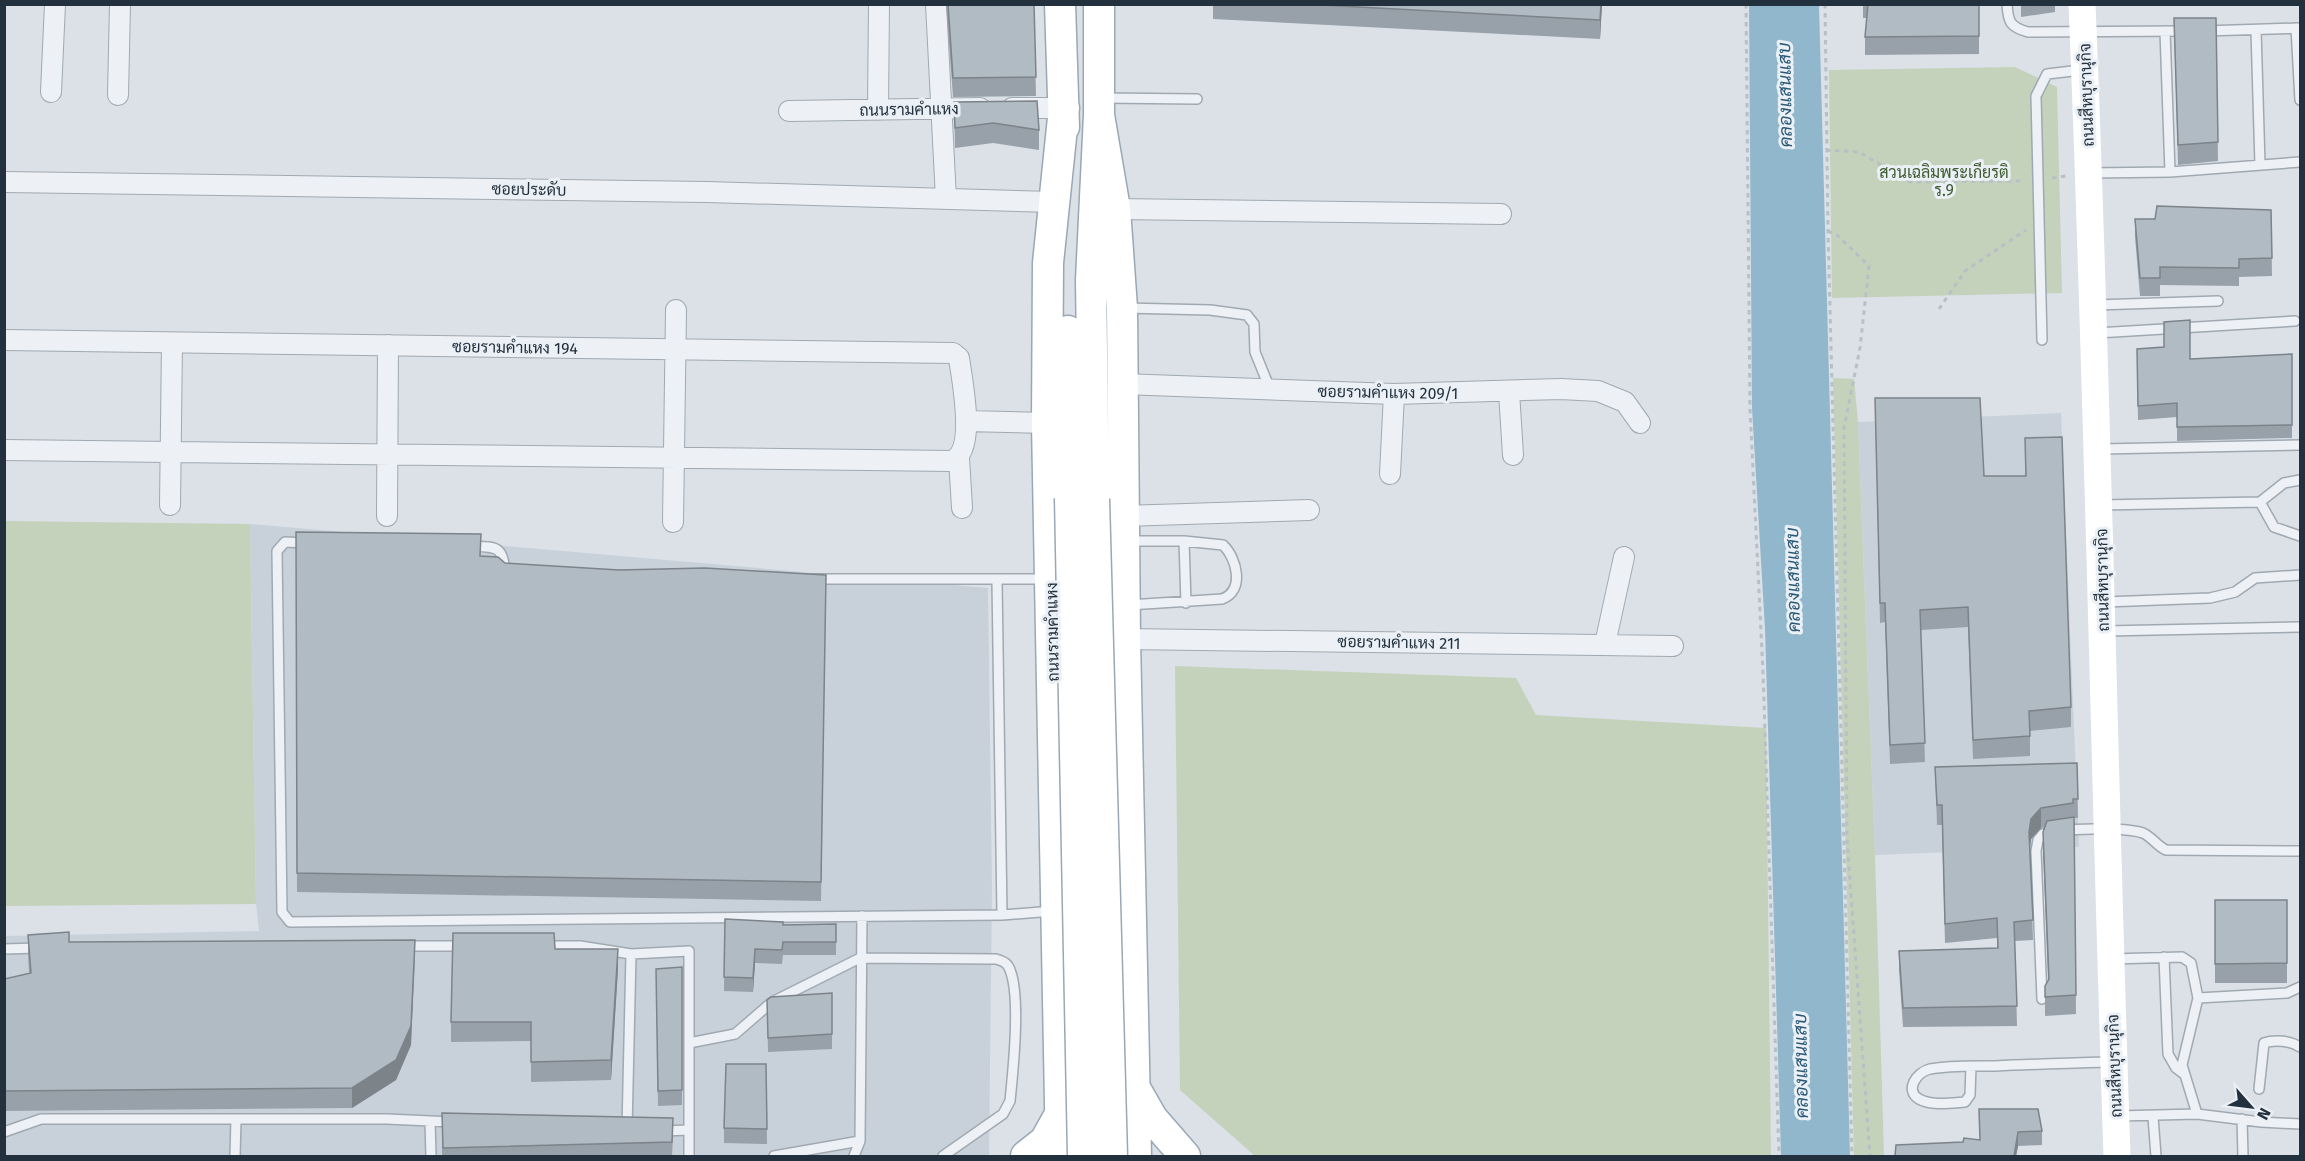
<svg xmlns="http://www.w3.org/2000/svg" width="2305" height="1161" viewBox="0 0 2305 1161" font-family="'Fira Sans',Sarabun,sans-serif">
  <style>
    .built { fill: #c8d1d9 }
    .green { fill: #c4d2bb }
    .water { fill: #91b7cc }
    .lines { fill: none; stroke-linecap: round; stroke-linejoin: round }
    .lane-casing { stroke: #a0a9b1; stroke-width: 12 }
    .street-casing { stroke: #a0a9b1; stroke-width: 22 }
    .primary-casing { stroke: #99a8b4; stroke-width: 33 }
    .path { stroke: #b8bfc5; stroke-width: 3; stroke-dasharray: 4.5 4.5; stroke-linecap: butt }
    .lane { stroke: #edf1f5; stroke-width: 9 }
    .street { stroke: #edf1f5; stroke-width: 20 }
    .secondary { stroke: #fff; stroke-width: 27 }
    .primary { stroke: #fff; stroke-width: 30 }
    .primary-bridge-casing { stroke: #99a8b4; stroke-width: 33; stroke-linecap: butt }
    .primary-bridge { stroke: #fff; stroke-width: 30 }
    .wall { fill: #98a1a9 }
    .shaded-wall { fill: #7c8389 }
    .building { fill: #b1bbc4; stroke: #7c8389; stroke-width: 1.5 }
    .labels { text-anchor: middle; stroke-width: 6; stroke-linejoin: round; paint-order: stroke }
    .street-label { font-size: 16px; fill: #23313e; stroke: #eaf0f5 }
    .park-label { font-size: 16px; fill: #3f5b2f; stroke: #eaf0f5 }
    .water-label { font-size: 18px; font-style: italic; fill: #2a5876; stroke: #eaf0f5 }
  </style>
  <rect width="100%" height="100%" fill="#dbe1e7"/>
  <path class="built" d="M2061,413L2079,847L1875,855L1858,422Z
    M250,524L988,588L992,887L989,1156H5L4,936L259,931L256,904Z"/>
  <path class="green" d="M2015,67L2057,87L2062,293L1832,298L1829,70Z
    M1833,378L1854,379L1858,422L1875,855L1884,1156H1854Z
    M5,521L250,524L256,904L5,906Z
    M1175,666L1516,678L1536,715L1766,728L1771,1156H1255L1180,1090Z"/>
  <path class="water" d="M1749,5H1819L1850,1156H1781L1765,629L1752,408Z"/>
  <g class="lines">
    <defs>
      <path id="lane" d="M2007,4C2008,22 2010,27 2028,32L2184,31
        M2296,28L2300,100
        M2256,30L2260,165
        M2165,31L2170,172
        M2204,31L2300,28
        M1103,98L1197,99
        M2091,173L2170,172L2300,162
        M2096,305L2218,301
        M1125,308L1210,310L1247,315L1254,324L1255,352L1270,389
        M2097,333L2295,321
        M2042,340L2036,96L2047,74L2081,70
        M2101,449L2300,445
        M2260,502L2274,527L2300,536
        M2100,505L2260,502L2284,483L2300,480
        M1129,541H1184L1223,545C1237,558 1245,591 1222,599L1129,605
        M1184,541L1186,603
        M306,543L285,542L277,551L282,912L290,922L1002,915L1053,911
        M470,546C497,547 503,545 505,574
        M814,579H1046
        M997,581L1002,915
        M2105,602L2210,598L2235,592L2255,578L2300,575
        M2105,631L2300,627
        M403,946H464
        M544,946H580L631,954
        M4,949L38,948
        M2164,957L2168,1054L2176,1068L2184,1074
        M2112,959L2182,957L2191,963L2198,998L2287,993L2300,987
        M2042,999L2036,851L2038,840L2043,834C2060,828 2126,827 2143,833C2152,837 2157,846 2166,850L2300,851
        M689,1043L735,1034L772,1002L860,958L996,959C1003,961 1008,963 1010,970C1021,997 1013,1071 1010,1101L1003,1114L943,1156
        M1971,1066L1970,1095L1965,1102C1951,1103 1931,1106 1919,1099C1904,1090 1917,1072 1930,1069C1951,1065 1974,1066 1995,1066C2034,1064 2072,1063 2111,1062
        M2259,1089L2264,1043C2275,1039 2291,1041 2300,1047
        M2197,1114L2182,1065L2198,998
        M2118,1116L2197,1114L2261,1122L2300,1124
        M2153,1117L2156,1156
        M2242,1119L2243,1156
        M430,1121L431,1156
        M627,1129L631,954L689,951V1156
        M662,1131L689,1130
        M4,1132L41,1119H387L453,1122
        M235,1156L236,1119
        M774,1156L860,1141
        M854,1156L860,1141L862,916"/>
      <path id="street" d="M936,4L946,199
        M51,92L55,4
        M118,95L120,4
        M1012,108H1064
        M878,110L879,4
        M789,111L980,108
        M4,182L707,192L1053,202
        M1115,209L1501,214
        M4,340L953,353L959,358C962,381 977,450 952,461L4,450
        M1122,384L1394,394L1561,389L1598,391L1625,402L1640,423
        M1509,392L1513,455
        M966,421L1047,423
        M959,458L962,508
        M1390,474L1394,394
        M170,505L172,343
        M387,516L388,345
        M1123,516L1309,510
        M673,522L676,310
        M1125,639L1673,646
        M1605,644L1624,557"/>
      <path id="primary" d="M1060,4L1064,127
        M1099,115L1115,209L1122,308L1125,639L1136,1156
        M1068,331L1070,498
        M1094,499L1091,280L1099,115V4
        M1136,1090L1152,1118L1185,1156
        M1026,1156L1045,1141L1060,1114
        M1061,1156L1047,423L1048,263L1064,108"/>
    </defs>
    <use href="#lane" class="lane-casing"/>
    <use href="#street" class="street-casing"/>
    <use href="#primary" class="primary-casing"/>
    <path class="path" d="M1746,4L1750,409L1763,672L1779,1156
      M1825,4L1828,231L1852,1156
      M1826,150L1859,152L1910,182L2025,181
      M2052,178L2066,176
      M1828,231L1837,235L1869,266L1860,348L1844,428L1847,839L1870,1156
      M1939,309L1965,271L2026,230"/>
    <use href="#lane" class="lane"/>
    <use href="#street" class="street"/>
    <path class="secondary" d="M2082,4C2098,388 2104,773 2117,1156"/>
    <use href="#primary" class="primary"/>
    <defs>
      <path id="primary-bridge" d="M1070,498L1083,1156
        M1094,499L1112,1156"/>
    </defs>
    <use href="#primary-bridge" class="primary-bridge-casing"/>
    <use href="#primary-bridge" class="primary-bridge"/>
  </g>
  <path class="wall" d="M946,4H1034L1036,96L953,97Z
    M1213,4H1602L1600,39L1213,19Z
    M1863,4H2001L2000,6H1979V54L1865,55V37L1867,18H1863Z
    M2013,4H2055V12L2021,17V6H2014Z
    M2174,18H2216L2218,161L2178,165Z
    M954,102L1039,130V150L993,143L955,148Z
    M2271,210L2272,276L2239,277V286L2160,285V296H2140L2135,237V219H2155Z
    M2137,349L2190,359L2292,354V438L2177,441V417L2138,420Z
    M1875,398L1984,476H2025V438L2071,707V727L2030,731V756L1973,759L1968,627L1921,630L1925,762L1890,764L1885,622L1880,623Z
    M296,532L480,556L505,563L619,570L826,575L821,901L297,892Z
    M2077,763L2078,818H2074L2076,1014L2045,1016V986L2048,980L2043,851V832L2044,827L2041,828L2031,839L2030,848L2033,940L2015,941L2017,1026L1903,1027L1899,970V951L1997,948V938L1945,943L1942,825H1937L1935,767Z
    M2215,900H2287V983H2215Z
    M725,919L783,925L836,924V955H783L782,964L755,963L753,992L724,991Z
    M28,935L69,942L415,959L411,1045L396,1080L352,1108L4,1111V979L29,973L28,954Z
    M555,949L618,969L611,1080L531,1082V1041L451,1042V1022Z
    M682,967V1105L658,1106L656,969Z
    M832,993V1049L768,1052L767,1000Z
    M766,1064L767,1144L724,1143V1128Z
    M1979,1109L2042,1131V1145L2018,1146L2016,1156H1895L1963,1142L1980,1140Z
    M442,1113L673,1137L672,1156H442Z"/>
  <path class="shaded-wall" d="M1601,4H1602L1600,39V20Z
    M2041,808V828L2031,839L2029,851V832L2031,819Z
    M415,940L411,1045L396,1080L352,1108V1088Z
    M618,949V969L611,1080V1060Z
    M755,949V963L753,992V978Z
    M2018,1132V1146L2016,1156H2014Z"/>
  <path class="building" d="M948,4H1034L1036,77L953,78Z
    M1303,4H1601L1600,20Z
    M1868,4H1979V36L1865,37Z
    M2174,18H2216L2218,142L2178,145Z
    M1037,101L1039,130L993,123L955,128L954,102Z
    M2157,206L2271,210L2272,258L2239,259V268L2160,267V278H2140L2135,219H2155Z
    M2190,320V359L2292,354V425L2177,427V403L2138,406L2137,349L2164,347V322Z
    M1875,398H1980L1984,476H2026L2025,438L2062,437L2071,707L2029,711L2030,736L1973,740L1968,607L1920,610L1925,743L1890,745L1885,603H1880Z
    M296,532L481,534L480,556L498,557L505,563L619,570L705,568L826,575L821,882L297,873Z
    M2077,763L2078,799H2073V803L2041,808L2031,819L2029,832L2033,920L2014,922L2017,1006L1903,1008L1899,951L1998,948L1997,918L1945,924L1942,805H1937L1935,767Z
    M2074,817L2076,995L2045,997V986L2049,979L2043,832L2047,821Z
    M2215,900H2287V963L2215,964Z
    M725,919L783,922V925L836,924V942H783L782,950L755,949L753,978L724,977Z
    M69,932V942L415,940L411,1026L396,1060L352,1088L4,1091V979L31,973L28,935Z
    M453,933H554L555,949H618L611,1060L531,1062V1022H451Z
    M682,967V1090L658,1091L656,969Z
    M832,993V1034L768,1038L767,1000L771,997Z
    M726,1064H766L767,1129L724,1128Z
    M1979,1109H2038L2042,1131L2018,1132L2014,1156H1895L1896,1145L1963,1142L1964,1138L1980,1140Z
    M442,1113L673,1118L672,1142L443,1148Z"/>
  <g class="labels">
    <g class="street-label">
      <text transform="translate(2086 95) rotate(-92)" y="6">ถนนสีหบุรานุกิจ</text>
      <text transform="translate(909 109) rotate(-1)" y="6">ถนนรามคำแหง</text>
      <text transform="translate(529 189) rotate(1)" y="6">ซอยประดับ</text>
      <text transform="translate(515 347) rotate(1)" y="6">ซอยรามคำแหง 194</text>
      <text transform="translate(1388 392) rotate(1)" y="6">ซอยรามคำแหง 209/1</text>
      <text transform="translate(2102 580) rotate(-91)" y="6">ถนนสีหบุรานุกิจ</text>
      <text transform="translate(1052 632) rotate(-91)" y="6">ถนนรามคำแหง</text>
      <text transform="translate(1399 642) rotate(1)" y="6">ซอยรามคำแหง 211</text>
      <text transform="translate(2114 1066) rotate(-92)" y="6">ถนนสีหบุรานุกิจ</text>
    </g>
    <g class="park-label">
      <text x="1944" y="178">สวนเฉลิมพระเกียรติ<tspan x="1944" dy="18">ร.9</tspan></text>
    </g>
    <g class="water-label">
      <text transform="translate(1785 95) rotate(-91)" y="6">คลองแสนแสบ</text>
      <text transform="translate(1793 580) rotate(-91)" y="6">คลองแสนแสบ</text>
      <text transform="translate(1801 1066) rotate(-91)" y="6">คลองแสนแสบ</text>
    </g>
  </g>
  <rect width="2305" height="1161" fill="none" stroke="#23313e" stroke-width="12"/>
  <g transform="translate(2251 1107) rotate(118)" stroke="#eaf0f5" stroke-width="4.5" paint-order="stroke">
  <path d="M0-4.5L10 22L0 15L-10 22Z" fill="#23313e"/>
  <text y="-9" font-size="16" font-weight="bold" text-anchor="middle" fill="#23313e">N</text>
  </g>
</svg>
